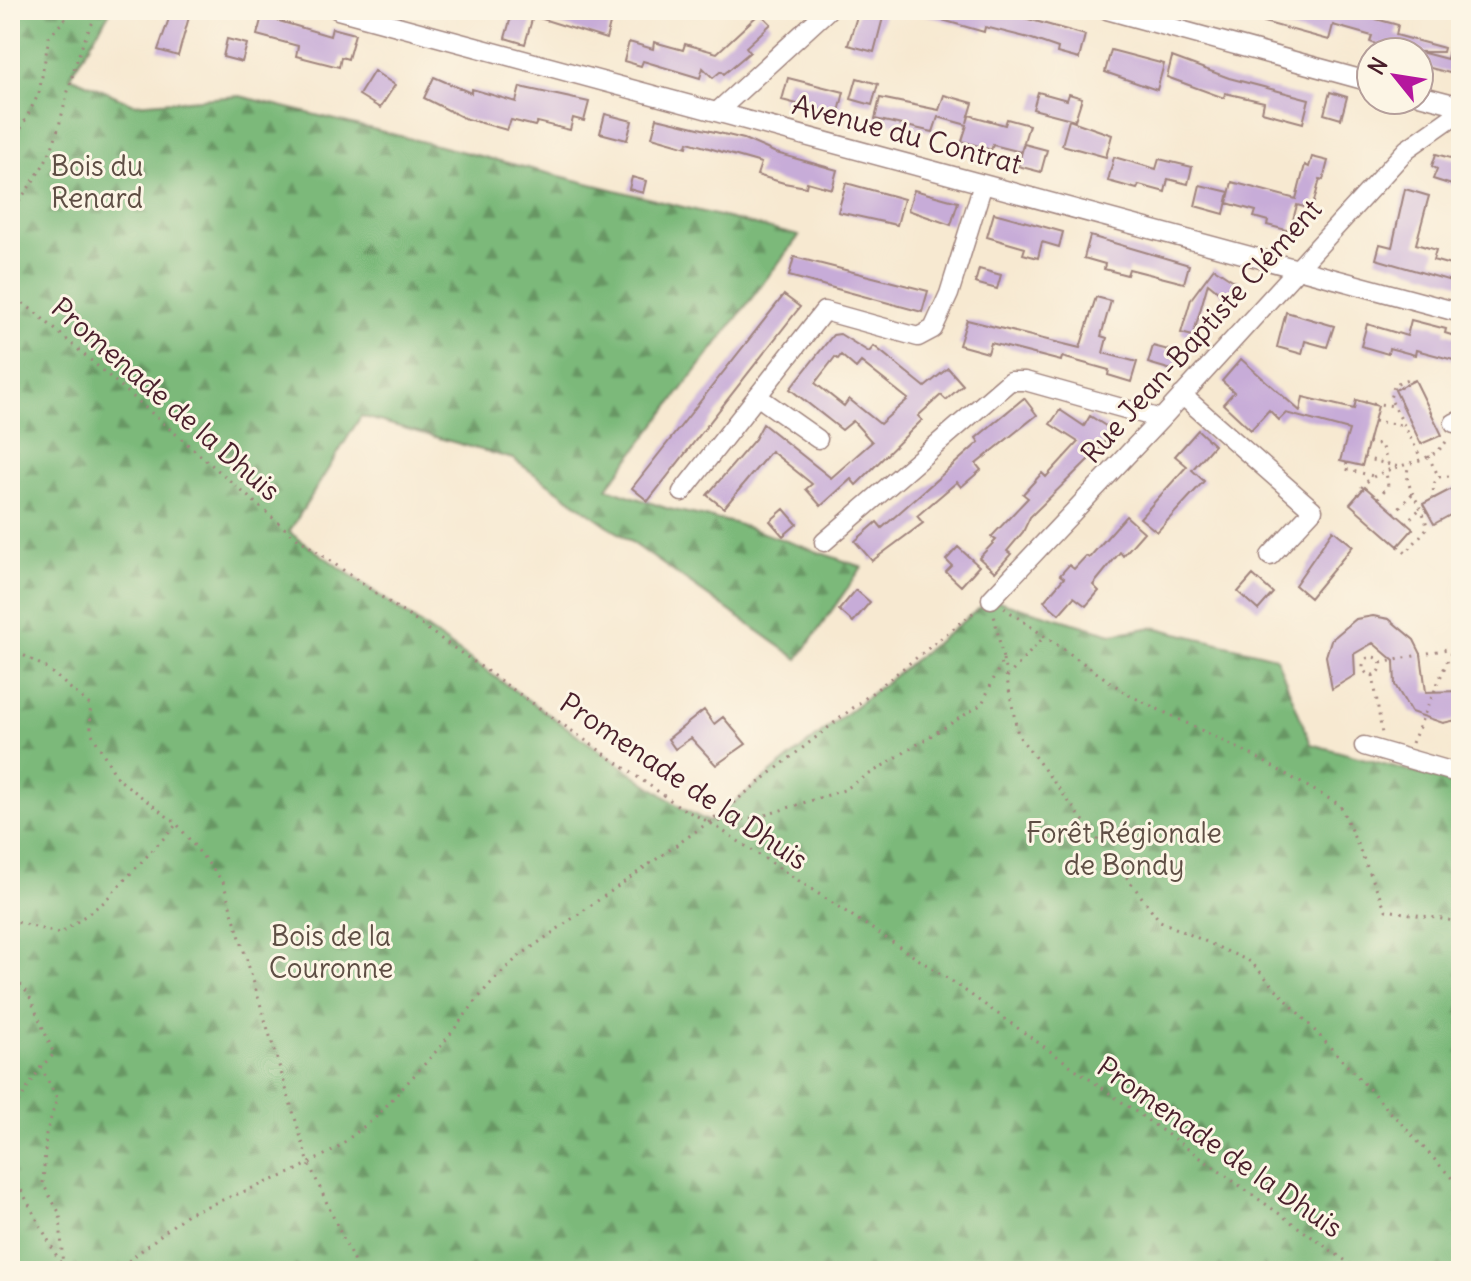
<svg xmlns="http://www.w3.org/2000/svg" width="1471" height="1281" viewBox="0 0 1471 1281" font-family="Delius,sans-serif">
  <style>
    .forest { fill: url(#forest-firs); stroke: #626c52; stroke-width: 2 }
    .building { fill: #c7acd8; fill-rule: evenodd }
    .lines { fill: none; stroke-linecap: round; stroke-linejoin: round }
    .minor-casing { stroke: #a0847e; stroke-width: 21 }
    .path { stroke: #a0847e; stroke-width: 3; stroke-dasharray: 2 6; stroke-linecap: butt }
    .minor { stroke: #fff; stroke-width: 18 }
    .labels { text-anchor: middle; stroke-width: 6; stroke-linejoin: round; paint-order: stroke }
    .street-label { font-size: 28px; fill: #4a1f2b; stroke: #fcf5e5 }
    .park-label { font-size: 28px; fill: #5e4e44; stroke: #fcf5e5 }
  </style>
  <defs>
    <pattern id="forest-firs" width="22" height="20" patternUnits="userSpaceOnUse" patternTransform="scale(2)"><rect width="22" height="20" fill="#7bb97a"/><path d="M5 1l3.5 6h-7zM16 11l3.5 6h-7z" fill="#679664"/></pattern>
  </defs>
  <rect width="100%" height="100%" fill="#fcf5e5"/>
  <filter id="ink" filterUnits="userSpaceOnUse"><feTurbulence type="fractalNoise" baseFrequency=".0125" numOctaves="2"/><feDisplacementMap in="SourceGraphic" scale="16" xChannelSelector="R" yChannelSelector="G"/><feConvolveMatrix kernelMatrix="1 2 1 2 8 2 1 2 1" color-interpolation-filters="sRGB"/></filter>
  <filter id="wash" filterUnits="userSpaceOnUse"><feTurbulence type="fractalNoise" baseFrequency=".006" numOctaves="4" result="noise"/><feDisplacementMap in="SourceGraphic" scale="32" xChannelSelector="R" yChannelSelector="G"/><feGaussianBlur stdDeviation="1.8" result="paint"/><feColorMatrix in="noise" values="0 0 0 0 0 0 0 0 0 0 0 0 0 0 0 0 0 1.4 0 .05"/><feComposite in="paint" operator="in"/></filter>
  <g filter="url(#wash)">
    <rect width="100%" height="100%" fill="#f7e9d1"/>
    <path class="forest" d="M10,10H111L70,76L134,104L240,96L799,236L607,488L669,509L734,523L862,567L798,659L513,459L361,416L289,532L683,809L709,822L991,599L1112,634L1153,627L1276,657L1311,744L1461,785V1271H10Z"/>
    <g id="blocks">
      <path class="building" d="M172,10H191L178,56L158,50Z
        M513,10H591L612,16L606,39L533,16L525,44L505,38Z
        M859,10H885L874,52L848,45Z
        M926,10H1023L1021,17L1085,35L1079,59L1057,53L1058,48L1029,38L985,27L984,32L925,15Z
        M1263,10H1357L1377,15L1376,19L1398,25L1396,35L1444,48L1443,52H1420L1447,59L1450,45L1461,48V76L1419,65V52H1398L1370,42L1372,36L1333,25L1329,40L1260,21Z
        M760,13L771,24L746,47L750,52L724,74L721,71L713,78L703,68L700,78L643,61L641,66L624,61L629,42L653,49L654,42L683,50L685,44L717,53Z
        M262,16L330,36L332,28L355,34L348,59L341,57L339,67L296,56L298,46L257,35Z
        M227,39L247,44L242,62L223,57Z
        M1111,50L1164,64L1157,90L1105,72Z
        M1172,57L1229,78L1309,99L1303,123L1262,112L1264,102L1225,93L1224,98L1167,77Z
        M374,71L395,85L380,108L359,95Z
        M434,77L471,93L472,89L516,102L520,87L589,102L584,121L573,118L570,130L537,122L535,126L511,120L507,130L464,118L424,98Z
        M788,78L844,92L839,112L826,111L825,116L810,112L812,108L782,100Z
        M857,78L878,84L872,105L851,99Z
        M1038,92L1067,100L1069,94L1082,98L1075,120L1033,109Z
        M1330,92L1347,97L1341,119L1324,114Z
        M944,95L973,103L967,123L969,115L1005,125L1007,119L1029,125L1021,152L993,145L991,150L962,141L967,125L938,117L933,132L875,119L880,98L939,110Z
        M605,114L632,121L627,140L600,133Z
        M657,118L744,139L776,153L837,170L832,189L807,182L806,187L784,183L757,175L761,163L688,142L687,147L652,137Z
        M1069,120L1112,135L1106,157L1062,145Z
        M1024,144L1047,150L1041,172L1018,166Z
        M1436,154L1461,161L1455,186L1433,179L1437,169L1432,166Z
        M1114,157L1156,169L1159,159L1192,167L1188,184L1168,179L1165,192L1139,185L1137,189L1108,181Z
        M1312,157L1328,161L1323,180L1320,179L1312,209L1297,205L1290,231L1267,225L1268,221L1254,217L1256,211L1227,203L1232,182L1296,199L1305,165L1309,167Z
        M632,177L646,181L643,193L629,189Z
        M846,183L904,199L897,225L838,212Z
        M1200,185L1229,192L1224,214L1195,206Z
        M1405,189L1429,196L1416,244L1436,250L1433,260L1461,268V284L1376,259L1380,244L1392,247Z
        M914,190L958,202L951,225L908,210Z
        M994,213L1063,232L1059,247L1042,242L1038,258L1023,254L1025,248L987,237Z
        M1090,236L1189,265L1184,283L1129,269L1127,275L1104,269L1105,264L1084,258Z
        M794,257L928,291L922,312L789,276Z
        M1214,268L1240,285L1229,300L1208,283L1193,336L1181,333L1191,299Z
        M979,269L1001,275L997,289L975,283Z
        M784,295L800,307L648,501L632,488Z
        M1096,297L1111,301L1101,336L1107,338L1103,353L1137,362L1131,382L1108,375L1109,370L1062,357L1061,361L991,343L988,353L959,345L967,320L1080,348Z
        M1286,312L1334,326L1327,347L1305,341L1302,354L1277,347Z
        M1411,320L1446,329L1445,333L1461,338V362L1416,350L1415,355L1389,348L1388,354L1361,346L1367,324L1407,336Z
        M840,334L869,352L874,346L925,387L948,368L963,385L946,400L941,395L918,416L922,420L856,485L851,479L821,506L806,489L812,484L771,451L724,508L707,495L755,439L763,424L831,478L872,442L853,421L842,430L790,389L833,335ZM841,355L856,368L861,362L908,399L880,424L849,399L844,406L815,383L835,357L838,359Z
        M1153,346L1180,353L1175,371L1148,363Z
        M1241,359L1300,411L1303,397L1354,409L1356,400L1378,406L1362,466L1340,461L1349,430L1286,413L1279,420L1269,410L1251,430L1223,404L1234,392L1222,381Z
        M1415,380L1442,435L1421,444L1395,390Z
        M1024,398L1037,415L976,464L981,470L961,487L957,482L917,516L923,523L872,561L855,541L877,522L882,528L979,442L976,438Z
        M1060,410L1084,426L1090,416L1112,430L1100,448L1030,517L1023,532L1007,551L1011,554L995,572L979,558L996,540L991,537L1028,498L1023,494L1042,473L1046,477L1078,442L1050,424Z
        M1198,430L1214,445L1192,470L1204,481L1157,532L1140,518L1187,466L1175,456Z
        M1461,484V509L1434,524L1423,504Z
        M1365,487L1413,529L1398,546L1350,504Z
        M784,509L797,524L783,536L770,521Z
        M1126,516L1144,532L1123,556L1120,552L1093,585L1099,591L1086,606L1074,597L1059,614L1044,601L1064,578L1060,575L1069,565L1074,569L1086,556L1089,558Z
        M1333,530L1353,546L1310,598L1295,585Z
        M958,547L979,566L961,586L946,572L952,566L946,560Z
        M1253,575L1273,593L1258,610L1238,592Z
        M856,590L870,602L853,622L839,610Z
        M1373,616L1389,619L1414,640L1421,654L1426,692L1461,691V719L1443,723L1411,712L1395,685L1394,661L1373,643L1354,654L1355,675L1332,689L1326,656L1331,640L1356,619Z
        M704,710L714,724L723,717L746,744L716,765L691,738L675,749L668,739Z"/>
    </g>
  </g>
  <g filter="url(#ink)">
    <use href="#blocks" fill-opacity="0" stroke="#a0847e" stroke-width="2"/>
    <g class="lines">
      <defs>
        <path id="minor" d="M338,10L1461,313
          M1107,10L1371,82
          M1419,95L1461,106
          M718,111L828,10
          M1182,395L1313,510L1270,556
          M757,396L818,439
          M1454,423L1461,420
          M682,492L824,311L918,337L933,329L949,294L983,184
          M824,542L1010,381H1025L1161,419
          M991,599L1161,419L1407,149L1461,111
          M1364,746L1461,774"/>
      </defs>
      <use href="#minor" class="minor-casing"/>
      <path class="path" d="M10,150L39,93L49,37L73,10
        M10,214C25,192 47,165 55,139C69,94 74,51 100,10
        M10,294L35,312L289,532L683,809L709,822L950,980L1360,1271
        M1412,382L1410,378L1395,384L1390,398L1421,458
        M1365,402L1394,406
        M1374,421L1402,425
        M1455,440L1461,451
        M1368,442L1381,445L1388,463
        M1428,456L1439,477
        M1364,458L1399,467
        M1347,463L1345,469L1373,476
        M1358,495C1370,460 1433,471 1448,438
        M1378,498L1388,486L1386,472
        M1434,499L1433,485L1439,477L1449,476L1457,486
        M1394,513L1413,493
        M1405,523L1420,509
        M1398,546L1406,553L1427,528C1425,505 1401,488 1409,464
        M1004,608L1129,695L1254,756L1340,805L1386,910L1461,922
        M10,648L45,667L90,705L91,732L117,778L177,824L223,882L309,1164L358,1271
        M1363 666a9 9 0 1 1 18 0a9 9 0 1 1-18 0Z
        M1003,659L1018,735L1160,921L1251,962L1461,1188
        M1381,663L1461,646
        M1373,675L1382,734
        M1007,677L1044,637
        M1412,743L1453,648
        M710,822L756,818L844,790L982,704L1003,659L994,615
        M10,920L60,934L104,902L177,824
        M10,972L29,995L54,1054L41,1067L57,1099L46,1134L43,1184L60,1214L63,1271
        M10,1116L41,1067
        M10,1169L61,1264
        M116,1271L187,1214L293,1172L334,1150L376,1117L441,1046L487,987L518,957L709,822L978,609
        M1457,1271L1461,1209"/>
      <use href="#minor" class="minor"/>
    </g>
  </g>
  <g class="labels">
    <g class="street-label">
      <text transform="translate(907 134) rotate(15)" y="10">Avenue du Contrat</text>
      <text transform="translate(1201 331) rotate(-48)" y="10">Rue Jean-Baptiste Clément</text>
      <text transform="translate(166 399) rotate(41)" y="10">Promenade de la Dhuis</text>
      <text transform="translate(684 781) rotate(34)" y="10">Promenade de la Dhuis</text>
      <text transform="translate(1220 1147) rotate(35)" y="10">Promenade de la Dhuis</text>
    </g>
    <g class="park-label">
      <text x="97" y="176">Bois du<tspan x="97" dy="32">Renard</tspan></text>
      <text x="1124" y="843">Forêt Régionale<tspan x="1124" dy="32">de Bondy</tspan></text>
      <text x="331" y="946">Bois de la<tspan x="331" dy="32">Couronne</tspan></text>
    </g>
  </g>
  <rect width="1471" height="1281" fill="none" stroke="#fcf5e5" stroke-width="40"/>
  <g transform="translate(1395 76) rotate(300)"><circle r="38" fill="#fcf5e5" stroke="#b59f9b" stroke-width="2"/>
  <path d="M0-6L14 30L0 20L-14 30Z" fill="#b5179e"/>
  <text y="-12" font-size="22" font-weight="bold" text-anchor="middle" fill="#4a1f2b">N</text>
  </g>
</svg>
